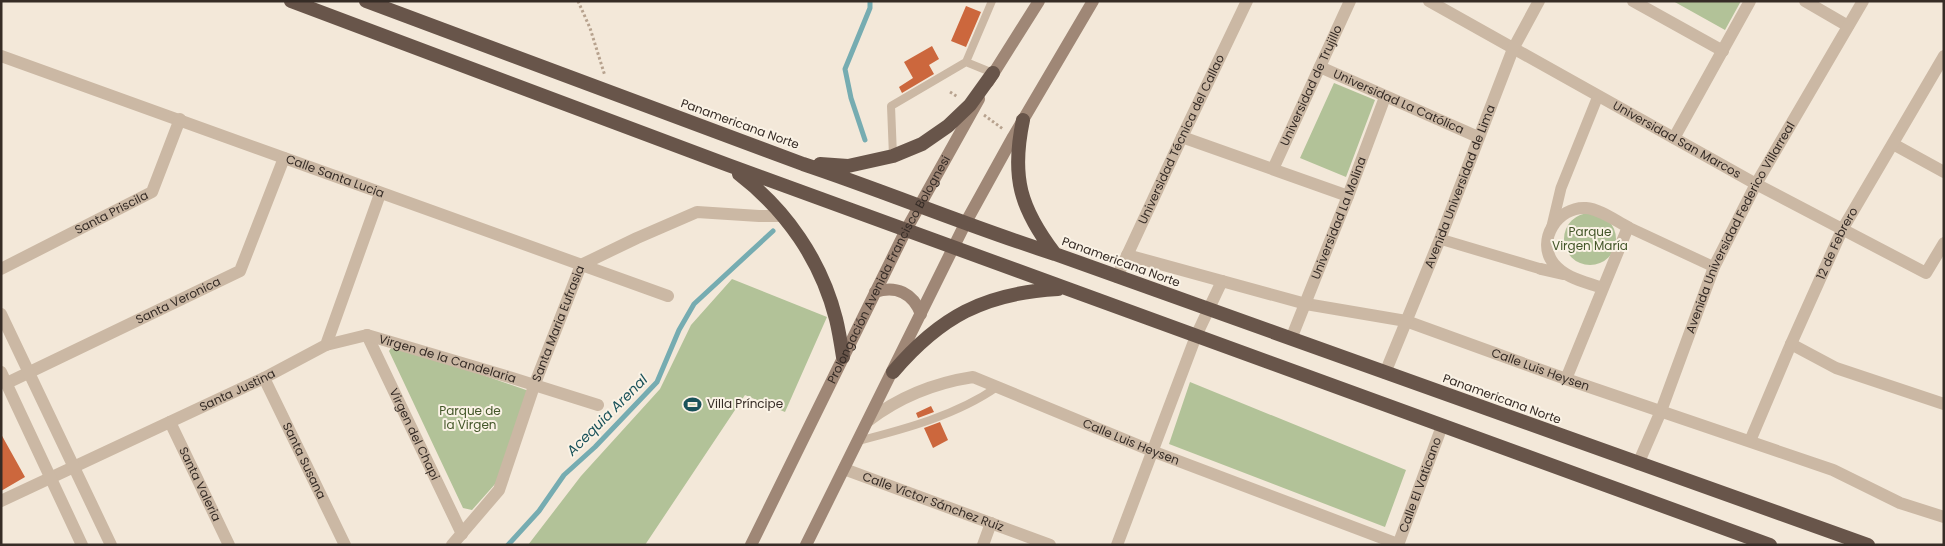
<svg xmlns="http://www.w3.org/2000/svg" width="1945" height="546" viewBox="0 0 1945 546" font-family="Poppins,sans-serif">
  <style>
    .green { fill: #b2c298 }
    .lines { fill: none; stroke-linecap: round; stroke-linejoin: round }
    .stream { stroke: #76acb1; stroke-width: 5 }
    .building { fill: #cc673d }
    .path { stroke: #b7a28e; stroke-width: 3; stroke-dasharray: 2.5 2.5; stroke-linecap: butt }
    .service { stroke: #cbb8a4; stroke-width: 8 }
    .pedestrian { stroke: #cbb8a4; stroke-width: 11 }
    .minor { stroke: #cbb8a4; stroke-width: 12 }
    .tertiary { stroke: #cbb8a4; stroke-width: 12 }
    .secondary { stroke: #9f8776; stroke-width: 12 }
    .trunk { stroke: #68554a; stroke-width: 14 }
    .labels { text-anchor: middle; stroke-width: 4; stroke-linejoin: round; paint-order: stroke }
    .street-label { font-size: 12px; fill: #362c26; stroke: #faf2e5 }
    .park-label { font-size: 12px; fill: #435629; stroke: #faf2e5 }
    .poi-label { font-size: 12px; fill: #362c26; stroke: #faf2e5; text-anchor: start }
    .water-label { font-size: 14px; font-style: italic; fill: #1a525a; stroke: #faf2e5 }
  </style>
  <rect width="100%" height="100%" fill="#f3e8d9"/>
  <path class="green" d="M1673,1H1741L1725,30Z
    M1334,83L1375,100L1346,177L1300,158Z
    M1564 239a26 26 0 1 1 52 0a26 26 0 1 1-52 0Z
    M732,279L827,317L785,412L745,395L645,545H528L581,476L660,389L691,325Z
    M394,344L529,391L496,483L472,510L463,508L389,351Z
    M1190,382L1406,470L1385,527L1169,444Z"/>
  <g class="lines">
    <path class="stream" d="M865,140L851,98L845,69L870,8V1
      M508,545L539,511L564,475L595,447L657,382L679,330L694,304L773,231"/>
  </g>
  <path class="building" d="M966,6L981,12L966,47L951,41Z
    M932,46L939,59L929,65L934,74L902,93L899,87L913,78L904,62Z
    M931,406L934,412L918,418L916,413Z
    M940,422L948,440L933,448L924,428Z
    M1,434L25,477L1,491Z"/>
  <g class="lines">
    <path class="path" d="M578,1L590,28L605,76
      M950,92L958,97
      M984,115L1003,129"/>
    <path class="service" d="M966,62L993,73
      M893,156L891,106L966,62L992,1
      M858,441C905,429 957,415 997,387"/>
    <path class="pedestrian" d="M1552,226L1561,188L1598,96
      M1628,227L1714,267
      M1440,239L1541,269"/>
    <g class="minor">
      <path id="s1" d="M1429,1L1756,184L1926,273L1944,243"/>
      <path d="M1633,1L1723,51"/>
      <path d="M1805,1L1848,26"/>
      <path id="s2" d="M1,56C224,134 445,218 668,296"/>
      <path id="s3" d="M1320,67L1478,137"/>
      <path d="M1182,137L1348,196"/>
      <path d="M1674,138L1750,1"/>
      <path d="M1893,144L1944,172"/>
      <path id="s4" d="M1273,169L1350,1"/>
      <path id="s5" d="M1127,255L1306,304L1406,321L1566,379L1833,470L1900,503L1944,517"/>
      <path id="s6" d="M1,269L152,192L180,119"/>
      <path d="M1541,269L1563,274"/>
      <path id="s7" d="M1117,277L1182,137L1247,1"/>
      <path id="s8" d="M367,335L462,534"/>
      <path id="s9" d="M1291,339L1348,196L1385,97"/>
      <path d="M1791,344L1836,368L1944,404"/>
      <path id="s10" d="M326,345L367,335L509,377L598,405"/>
      <path id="s11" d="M1385,373L1440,239L1513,49L1539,1"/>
      <path id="s12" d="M264,378L345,545"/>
      <path d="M1566,379L1628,227C1616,221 1600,209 1586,208C1558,206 1535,241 1554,264C1565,278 1586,282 1602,288"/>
      <path id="s13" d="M7,383L240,271L284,158"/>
      <path id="s14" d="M868,421C899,397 934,383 973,377L1152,451L1398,544"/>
      <path id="s15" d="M170,422L229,545"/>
      <path id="s16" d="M1750,441L1791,344L1842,230L1944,56"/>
      <path id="s17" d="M1638,464L1661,411L1714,267L1756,184L1863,1"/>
      <path id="s18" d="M844,469L1050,545"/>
      <path id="s19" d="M1,501L264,378L326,345L380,194"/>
      <path id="s20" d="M452,545L499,490L534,386L581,265L637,238L697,212L759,216H784"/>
      <path d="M983,545L991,523"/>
      <path d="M1117,545L1196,336L1222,281"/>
      <path id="s21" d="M1398,545L1442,426"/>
    </g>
    <path class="tertiary" d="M1,314L111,545
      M1,372L82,545"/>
    <g class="secondary">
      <path d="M988,82L1039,1"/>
      <path d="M875,292C896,285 913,293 921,314"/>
      <path id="s22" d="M751,545L906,230L979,99"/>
      <path d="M806,545L966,222L1013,137L1093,1"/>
    </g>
    <path class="trunk" d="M291,1L728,165L1770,545
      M366,1L803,164C887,192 970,227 1055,254L1868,545
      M1023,120C1011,177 1020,208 1055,254
      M820,164L848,166L893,156L922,144L948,126L970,105L993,73
      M739,174C786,210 821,260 836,319C839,331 841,344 843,357
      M893,372C940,317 984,293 1058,289"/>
  </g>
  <defs>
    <symbol id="stadium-bare" viewBox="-9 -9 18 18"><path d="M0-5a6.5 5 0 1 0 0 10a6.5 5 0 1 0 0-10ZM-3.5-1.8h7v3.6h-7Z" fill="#1a525a" stroke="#faf2e5" stroke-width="2.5" paint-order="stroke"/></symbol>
  </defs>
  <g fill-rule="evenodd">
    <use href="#stadium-bare" x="680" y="392" width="25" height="25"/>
  </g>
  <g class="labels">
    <g class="street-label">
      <text dy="4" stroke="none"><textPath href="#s4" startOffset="92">Universidad de Trujillo</textPath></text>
      <text dy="4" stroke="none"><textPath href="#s3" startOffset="86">Universidad La Católica</textPath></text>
      <text transform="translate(740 124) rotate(20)" y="4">Panamericana Norte</text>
      <text dy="4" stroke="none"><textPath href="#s7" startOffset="152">Universidad Técnica del Callao</textPath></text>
      <text dy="4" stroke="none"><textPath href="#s1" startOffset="284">Universidad San Marcos</textPath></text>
      <text dy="4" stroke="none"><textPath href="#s2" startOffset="355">Calle Santa Lucia</textPath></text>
      <text dy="4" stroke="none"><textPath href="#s11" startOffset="201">Avenida Universidad de Lima</textPath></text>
      <text dy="4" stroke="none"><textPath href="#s6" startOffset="124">Santa Priscila</textPath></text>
      <text dy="4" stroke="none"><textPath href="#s9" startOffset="130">Universidad La Molina</textPath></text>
      <text dy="4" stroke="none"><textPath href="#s17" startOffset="258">Avenida Universidad Federico Villarreal</textPath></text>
      <text dy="4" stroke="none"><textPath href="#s16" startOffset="216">12 de Febrero</textPath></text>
      <text transform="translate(1121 262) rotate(20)" y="4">Panamericana Norte</text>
      <text dy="4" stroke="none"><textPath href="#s22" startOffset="308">Prolongación Avenida Francisco Bolognesi</textPath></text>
      <text dy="4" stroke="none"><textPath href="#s13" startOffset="190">Santa Veronica</textPath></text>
      <text dy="4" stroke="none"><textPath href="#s20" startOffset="249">Santa Maria Eufrasia</textPath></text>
      <text dy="4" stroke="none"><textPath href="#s10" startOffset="126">Virgen de la Candelaria</textPath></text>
      <text dy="4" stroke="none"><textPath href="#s5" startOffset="430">Calle Luis Heysen</textPath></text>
      <text dy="4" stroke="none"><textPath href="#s19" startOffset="261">Santa Justina</textPath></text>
      <text transform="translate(1502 399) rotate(20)" y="4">Panamericana Norte</text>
      <text dy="4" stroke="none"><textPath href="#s8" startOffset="110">Virgen del Chapi</textPath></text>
      <text dy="4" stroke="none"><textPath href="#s14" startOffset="286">Calle Luis Heysen</textPath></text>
      <text dy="4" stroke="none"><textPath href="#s12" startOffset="92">Santa Susana</textPath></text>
      <text dy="4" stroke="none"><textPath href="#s15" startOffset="69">Santa Valeria</textPath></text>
      <text dy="4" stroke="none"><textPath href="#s21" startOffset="64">Calle El Vaticano</textPath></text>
      <text dy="4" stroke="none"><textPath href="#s18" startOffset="95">Calle Víctor Sánchez Ruiz</textPath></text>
    </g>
    <g class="park-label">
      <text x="1590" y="236">Parque<tspan x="1590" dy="14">Virgen María</tspan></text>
      <text x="470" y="415">Parque de<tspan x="470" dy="14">la Virgen</tspan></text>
    </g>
    <g class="poi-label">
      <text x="707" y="408">Villa Príncipe</text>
    </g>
    <g class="water-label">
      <text transform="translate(607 415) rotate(-45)" y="5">Acequia Arenal</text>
    </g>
  </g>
  <rect width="1945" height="546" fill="none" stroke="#362c26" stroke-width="5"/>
</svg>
